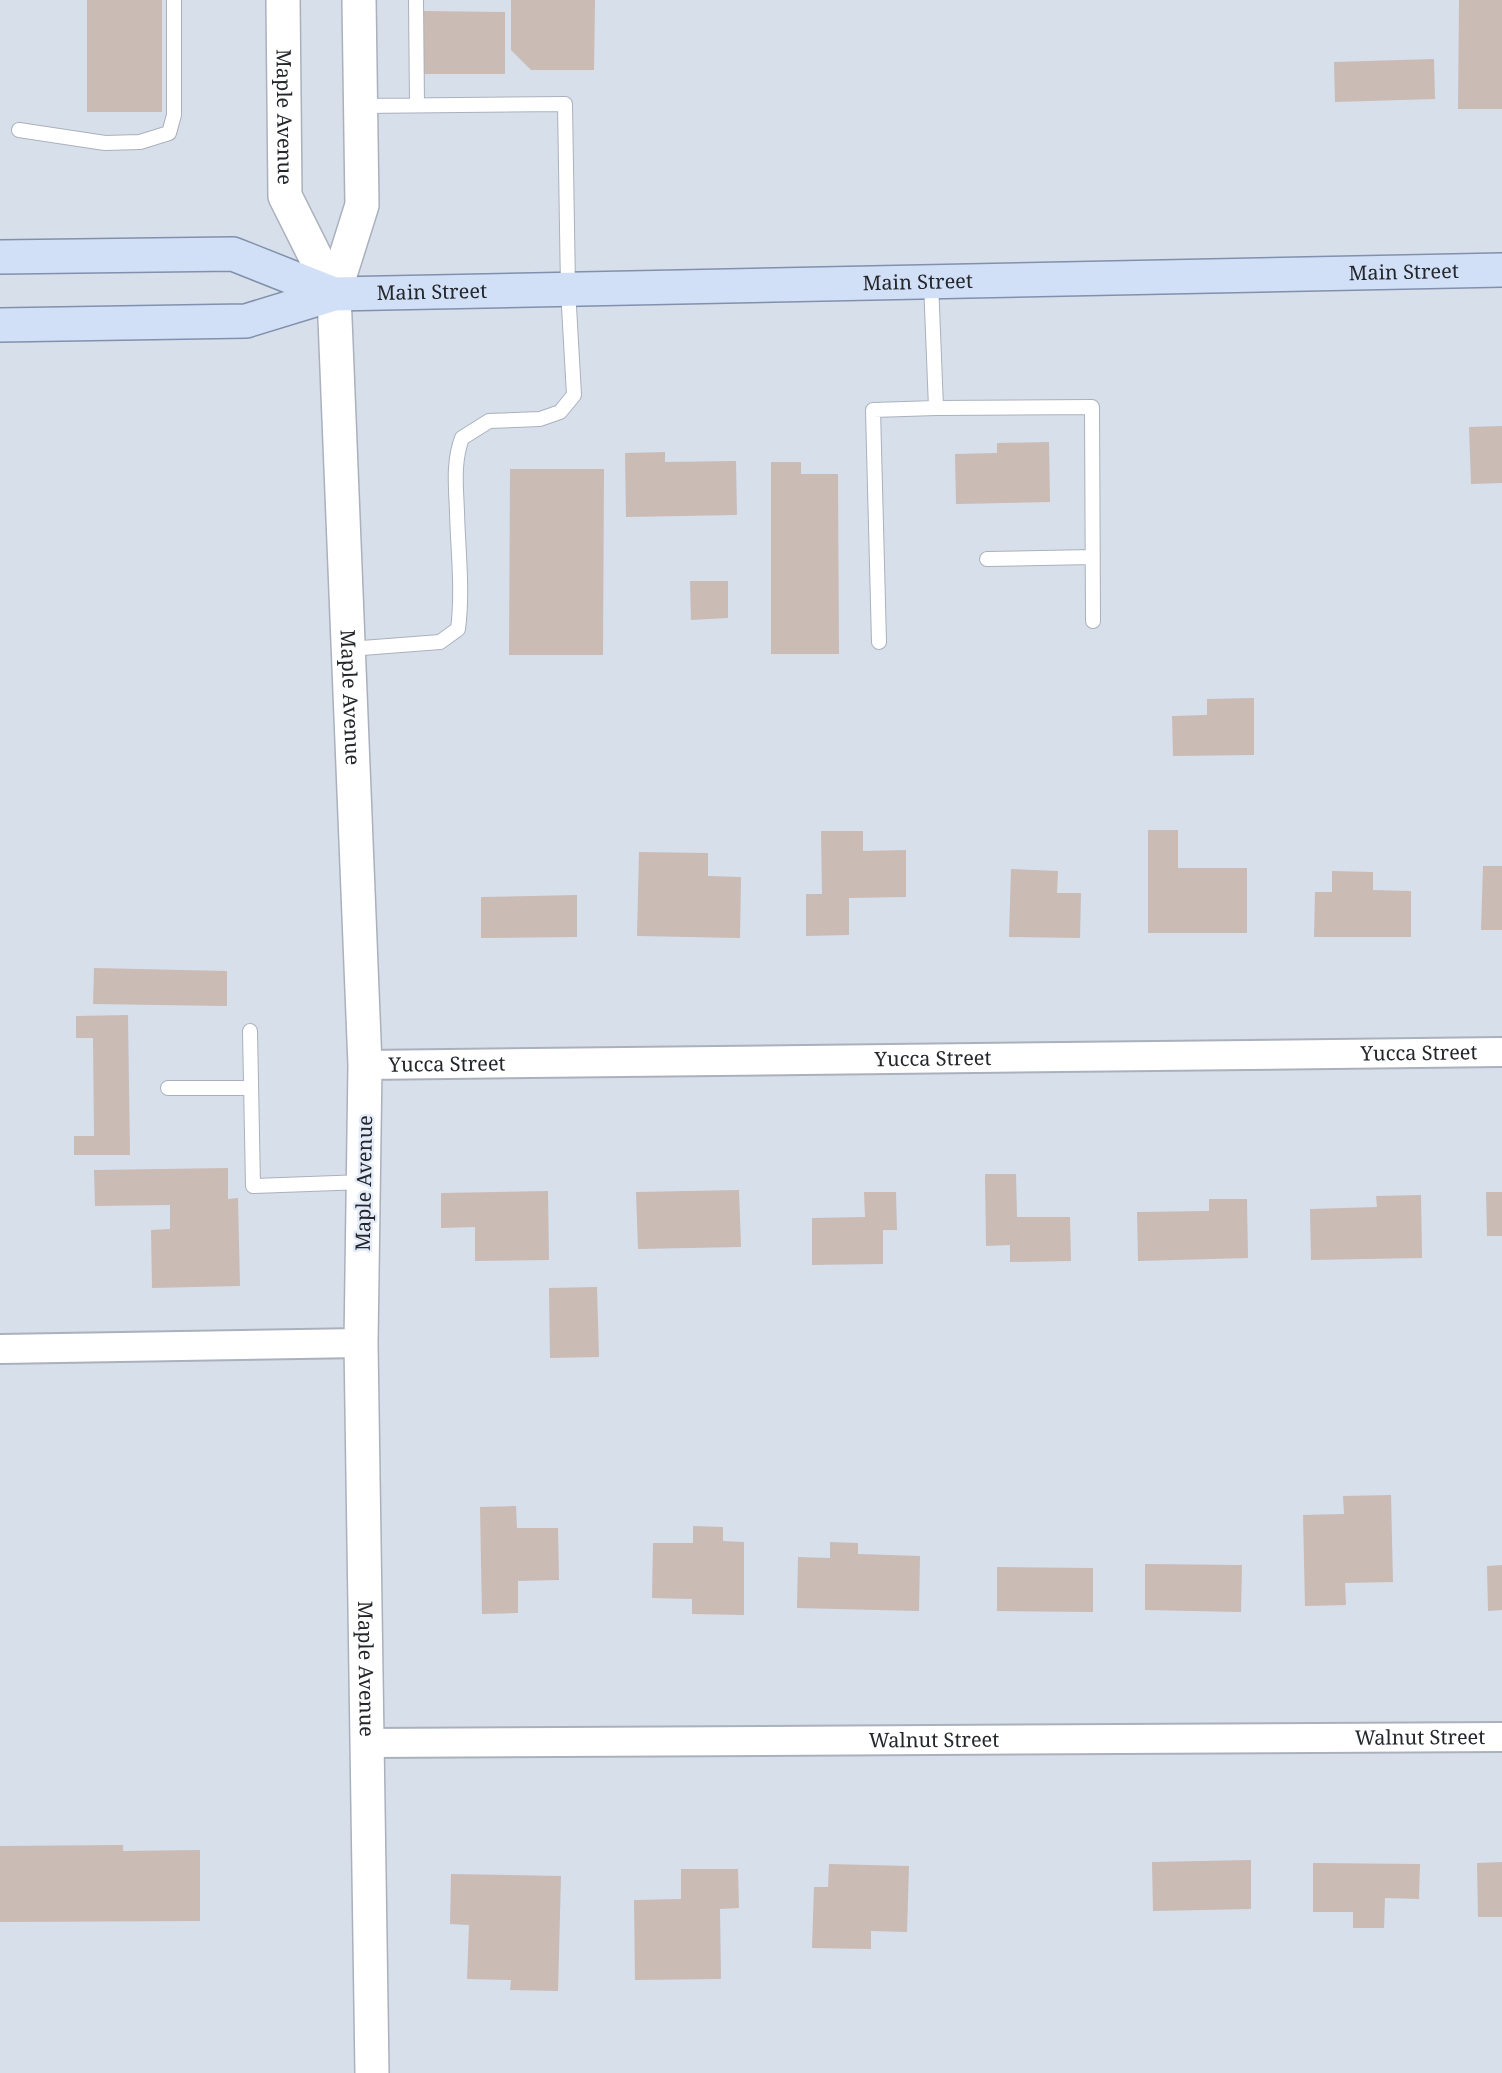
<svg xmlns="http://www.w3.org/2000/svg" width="1502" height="2073" viewBox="0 0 1502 2073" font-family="'Noto Serif',serif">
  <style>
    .building { fill: #cabbb5 }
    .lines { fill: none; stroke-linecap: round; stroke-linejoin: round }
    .service-casing { stroke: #aab1bd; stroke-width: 16 }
    .minor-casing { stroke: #aab1bd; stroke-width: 32 }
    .tertiary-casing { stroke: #aab1bd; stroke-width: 36 }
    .primary-casing { stroke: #8190ac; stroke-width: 36 }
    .service { stroke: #fff; stroke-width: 14 }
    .minor { stroke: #fff; stroke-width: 28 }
    .tertiary { stroke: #fff; stroke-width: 33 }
    .primary { stroke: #d1dff7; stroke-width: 33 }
    .labels { text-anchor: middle; stroke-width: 5; stroke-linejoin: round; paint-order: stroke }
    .street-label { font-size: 20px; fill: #23262b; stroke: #e4ecf9 }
  </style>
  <rect width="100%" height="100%" fill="#d7dfeb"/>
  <path class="building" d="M87,0H162V112H87Z
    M511,0H595L594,70H531L511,50Z
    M1459,0H1502V109H1458Z
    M422,11L505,12V74H422Z
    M1434,59L1435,99L1335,102L1334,62Z
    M1502,426V483L1471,484L1469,427Z
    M1049,442L1050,502L956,504L955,454L997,453V443Z
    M665,452V462L736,461L737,515L626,517L625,453Z
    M771,462H801V474H838L839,654H771Z
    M510,469H604L603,655H509Z
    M690,581H728V618L691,620Z
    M1254,698V755L1173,756L1172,716L1207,715V699Z
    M1148,830H1178V868H1247V933H1148Z
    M821,831H863V851L906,850V897L849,898V935L806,936V894H822Z
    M639,852L708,853V876L741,877L740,938L637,936Z
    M1483,866H1502V930H1481Z
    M1011,869L1058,871L1057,893H1081L1080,938L1009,937Z
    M1332,871L1373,872V890L1411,891V937H1314L1315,892H1332Z
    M577,895V937L481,938V897Z
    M94,968L227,971V1006L93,1004Z
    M128,1015L130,1155H74V1136H94L93,1038H76V1016Z
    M228,1168V1199L238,1198L240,1286L152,1288L151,1230L170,1229V1205L95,1206L94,1170Z
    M985,1174H1016L1017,1217H1070L1071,1261L1010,1262V1245L986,1246Z
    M739,1190L741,1247L638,1249L636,1192Z
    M548,1191L549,1260L475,1261V1227L441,1228V1193Z
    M864,1192H896L897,1230H883V1264L812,1265V1218L865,1217Z
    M1486,1192H1502V1236H1487Z
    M1421,1195L1422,1258L1311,1260L1310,1209L1377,1207L1376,1196Z
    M1209,1199H1247L1248,1258L1138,1261L1137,1212L1209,1211Z
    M597,1287L599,1357L550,1358L549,1288Z
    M1391,1495L1393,1582L1345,1583L1346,1605L1305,1606L1303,1515L1344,1514L1343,1496Z
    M516,1506L517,1528H558L559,1580L518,1581V1613L482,1614L480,1507Z
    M693,1526L723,1527V1541L744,1542V1615L692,1614V1599L652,1598L653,1543H693Z
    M830,1542L858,1543V1554L920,1556L919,1611L797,1608L798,1557L830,1558Z
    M1145,1564L1242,1565L1241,1612L1145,1610Z
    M1502,1565V1610L1488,1611L1487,1566Z
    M997,1567L1093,1568V1612L997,1611Z
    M123,1845V1851L200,1850V1921L0,1922V1846Z
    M1251,1860V1909L1153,1911L1152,1862Z
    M1502,1862V1917H1478L1477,1863Z
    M1313,1863L1420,1864L1419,1899L1385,1898L1384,1928H1353V1912H1313Z
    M829,1864L909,1866L907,1932L871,1931V1949L812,1948L814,1887H828Z
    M681,1869H738L739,1908L720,1909L721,1979L635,1980L634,1900L681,1899Z
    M451,1874L561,1876L558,1991L510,1990L511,1980L467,1979L469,1925L450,1924Z"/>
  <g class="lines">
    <defs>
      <path id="service" d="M416,0L417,105
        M19,130L105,143L140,142L169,133L174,115V0
        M931,282L936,408L1092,407L1093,621
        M987,559L1092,557
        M879,642L873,410L936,408
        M349,649L440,642L458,629C463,590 458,551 457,512C456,486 453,462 462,438L489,421L540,419L560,412L574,395L568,289L565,104L361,106
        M250,1031L253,1186L364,1182
        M168,1088H251"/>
      <g id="minor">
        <path id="s1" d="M365,1065L1502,1052"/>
        <path d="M0,1349L361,1343"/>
        <path id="s2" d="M366,1743L1502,1737"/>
      </g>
      <g id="tertiary">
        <path id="s3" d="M283,0L285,196L334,294"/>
        <path id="s4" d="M359,0L362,205L334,294L365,1065L361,1343L372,2073"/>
      </g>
      <g id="primary">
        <path d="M0,257L233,254L334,294"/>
        <path id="s5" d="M0,325L246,321L334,294L1502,270"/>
      </g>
    </defs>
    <use href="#service" class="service-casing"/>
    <use href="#minor" class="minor-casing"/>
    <use href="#tertiary" class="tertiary-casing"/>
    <use href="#primary" class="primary-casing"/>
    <use href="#service" class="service"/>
    <use href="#minor" class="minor"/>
    <use href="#tertiary" class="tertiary"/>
    <use href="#primary" class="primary"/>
  </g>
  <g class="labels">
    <g class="street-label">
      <text dy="7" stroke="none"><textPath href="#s3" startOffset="117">Maple Avenue</textPath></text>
      <text dy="7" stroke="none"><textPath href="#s5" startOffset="1408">Main Street</textPath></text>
      <text dy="7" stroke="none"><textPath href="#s5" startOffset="922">Main Street</textPath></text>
      <text dy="7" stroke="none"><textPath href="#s5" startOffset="436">Main Street</textPath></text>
      <text dy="7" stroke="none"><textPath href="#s4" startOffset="702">Maple Avenue</textPath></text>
      <text dy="7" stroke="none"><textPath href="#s1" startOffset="1054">Yucca Street</textPath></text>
      <text dy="7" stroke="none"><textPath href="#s1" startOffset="568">Yucca Street</textPath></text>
      <text dy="7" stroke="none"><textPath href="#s1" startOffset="82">Yucca Street</textPath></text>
      <text transform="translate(364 1183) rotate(-89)" y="7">Maple Avenue</text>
      <text dy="7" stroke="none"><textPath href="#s4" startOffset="1674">Maple Avenue</textPath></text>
      <text dy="7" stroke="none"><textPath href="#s2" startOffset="1054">Walnut Street</textPath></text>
      <text dy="7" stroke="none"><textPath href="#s2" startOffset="568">Walnut Street</textPath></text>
    </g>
  </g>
</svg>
